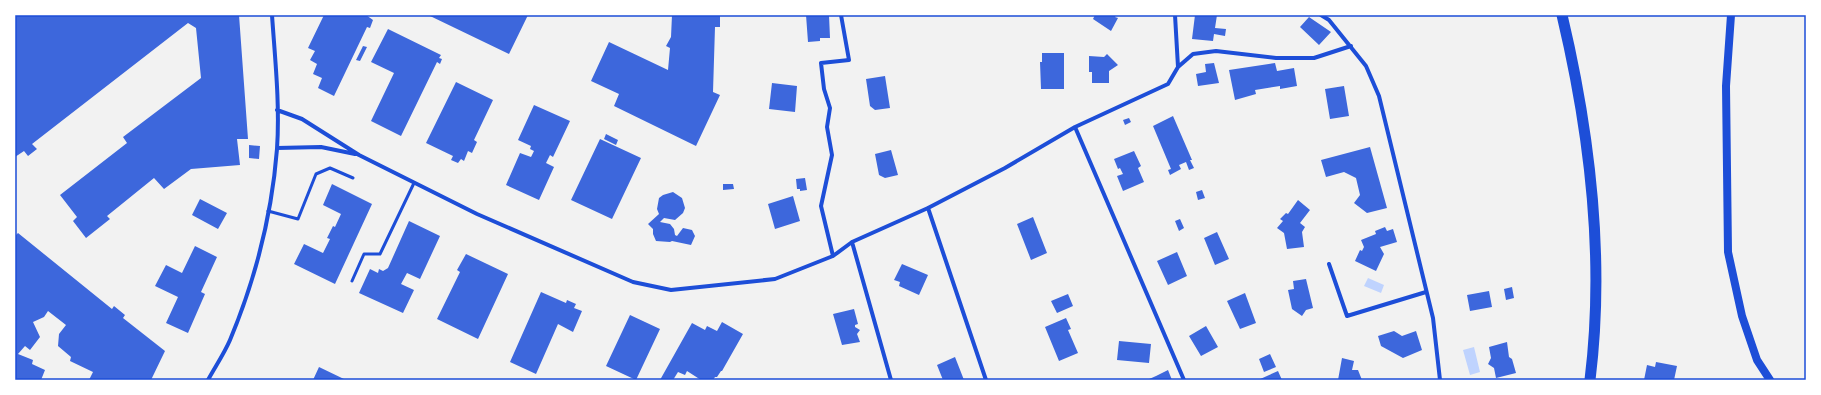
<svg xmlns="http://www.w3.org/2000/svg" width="1821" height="395" viewBox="0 0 1821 395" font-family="Ubuntu,sans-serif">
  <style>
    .water { fill: #bfd3fe }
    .building { fill: #3d67dc }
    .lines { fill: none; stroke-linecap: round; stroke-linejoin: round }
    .service { stroke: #1d4ed8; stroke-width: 3 }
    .minor { stroke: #1d4ed8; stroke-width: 4 }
    .secondary { stroke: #1d4ed8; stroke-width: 8 }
    .trunk { stroke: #1d4ed8; stroke-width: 11 }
    .neatline { fill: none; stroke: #1d4ed8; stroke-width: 1.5 }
  </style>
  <rect width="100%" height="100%" fill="#f2f2f2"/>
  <path class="water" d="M1368,278L1384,285L1381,293L1364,286Z
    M1474,347L1480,372L1470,375L1463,350Z"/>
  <path class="building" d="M15,15H239L248,139H237L240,165L191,169L164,189L154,178L107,216L110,219L86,238L73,221L77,217L60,195L127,143L123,137L201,78L196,28L188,23L32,144L37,149L28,156L24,151L15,157Z
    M324,15H366L373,20L370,28L367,27L334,96L318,88L322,78L313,74L317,64L310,60L315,51L308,48Z
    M428,15H528L509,54Z
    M672,15H720V27H715L713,92L720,95L696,146L614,106L619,94L591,81L609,42L668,70L670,48L666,46L671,37Z
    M806,15H829L830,38H820V41L808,42Z
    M1095,15H1116L1115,17L1118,18L1111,31L1093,19Z
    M1195,15H1217L1215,28L1226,29L1225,36L1214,34L1213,41L1192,39Z
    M1309,17L1331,32L1319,45L1300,27Z
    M388,29L441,55L439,58L442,59L440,64L437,62L401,136L371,121L394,73L371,62Z
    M363,46L367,47L360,61L356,60Z
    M1042,53H1064V89H1041L1040,62H1042Z
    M1107,54L1118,65L1109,71V83H1092V72H1089V56L1104,57Z
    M1214,63L1219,83L1198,86L1196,74L1206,72L1205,64Z
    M1275,63L1277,71L1294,68L1297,86L1280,89V86L1255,90L1256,94L1235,100L1229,70Z
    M885,76L890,108L875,110L870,106L866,79Z
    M456,82L493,100L474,140L477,142L472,153L468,151L464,161L461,159L458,163L451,160L453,156L426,143Z
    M772,83L797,86L795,112L769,109Z
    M1344,86L1349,116L1330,119L1325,89Z
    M534,105L570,121L553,157L550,155L546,163L554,167L539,200L506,185L520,153L531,157L534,151L530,149L531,146L518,140Z
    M1173,116L1192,160H1190L1194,168L1189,170L1186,162L1179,165L1181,169L1170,175L1168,170L1171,169L1153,126Z
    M1129,118L1131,122L1125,125L1123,120Z
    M606,134L618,140L616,145L604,139Z
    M600,139L641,158L612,219L571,200Z
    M249,145L260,146L259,159L249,158Z
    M1370,147L1387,208L1367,213L1354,203L1360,195L1356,178L1344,172L1326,177L1321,160Z
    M891,150L898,175L885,178L879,175L875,154Z
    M1134,151L1141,166L1138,168L1144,182L1123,191L1117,176L1123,174L1120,168L1118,169L1114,159Z
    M805,178L807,190L800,191V189H797L796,179Z
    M332,184L372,204L335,284L294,264L304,244L323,253L330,239L327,238L333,226L335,227L341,214L323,205Z
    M723,184H733L734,189L723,190Z
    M1202,190L1205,198L1198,200L1196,192Z
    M673,192L682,198L685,208L683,213L675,220L664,218L660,222L670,224L674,229L675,235L677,236L683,228L692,230L695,236L691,245L672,241L670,242L656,241L653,234V229L648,224L659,214L657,209L659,198L663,195Z
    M793,196L800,221L775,229L768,204Z
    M200,199L227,213L218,229L192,215Z
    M1298,200L1310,210L1300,223L1305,227L1302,232L1304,247L1287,249L1284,233L1277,228L1283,221L1280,219L1286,213L1288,214Z
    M1033,217L1047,253L1031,260L1017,224Z
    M1180,219L1184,228L1179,231L1175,221Z
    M409,221L440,236L420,279L407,273L401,284L414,290L403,313L359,293L370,269L378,273L379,269L383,271L388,268Z
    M1385,227L1387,231L1393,229L1397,242L1380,247L1384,254L1376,271L1355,261L1360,250L1362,251L1364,247L1361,240L1376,234L1375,231Z
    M1217,232L1229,259L1215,265L1204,238Z
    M18,233L112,309L114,306L125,315L123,318L165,351L151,380H89L93,372L70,361L71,357L58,346L59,334L66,325L48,311L44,317L33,322L40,337L30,350L25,346L18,354L33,360L32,364L45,370L41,380H15V236Z
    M195,246L217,257L201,292L205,294L188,333L166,323L178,297L155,286L166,265L182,273Z
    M1177,252L1187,276L1168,285L1157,261Z
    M466,254L508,274L478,339L437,319L460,272L457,270Z
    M902,264L928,275L919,295L899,286L900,282L894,280Z
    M1306,279L1313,308L1306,310L1302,316L1292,309L1288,290L1294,289L1293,281Z
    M1512,287L1514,298L1506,300L1504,289Z
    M1489,291L1492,307L1470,311L1467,295Z
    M541,292L566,303L567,300L576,304L574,308L582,311L573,332L558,324L536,374L510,362Z
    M1245,293L1256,323L1240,329L1227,301Z
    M1068,294L1073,306L1057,313L1051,301Z
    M854,309L858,324L855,325V327L860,330L857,334L860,342L842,345L833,314Z
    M630,315L660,329L636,380L606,366Z
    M1066,318L1071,329L1068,330L1078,353L1059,361L1045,327Z
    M722,322L743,334L722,371H721L717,377H715L713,380H701L687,371L685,375L678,372L673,380H660L692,323L705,330L707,326L717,331Z
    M1206,326L1218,347L1201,356L1189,336Z
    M1394,331L1402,336L1416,331L1422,350L1403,358L1381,346L1378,336Z
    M1119,341L1151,344L1149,363L1117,360Z
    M1507,342L1509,357L1512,359L1516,373L1496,378L1494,368L1488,364L1491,358L1489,347Z
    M1270,354L1276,367L1264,372L1259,359Z
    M955,357L964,380H943L937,365Z
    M1342,358L1354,361L1352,370H1358L1362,380H1338Z
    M1656,362L1677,366L1674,380H1644L1647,365L1655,367Z
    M319,367L346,380H313Z
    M1168,370L1172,380H1147L1156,376Z
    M1278,371L1282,380H1258Z"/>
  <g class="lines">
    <path class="service" d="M268,211L298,219L316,174L330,168L353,178
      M352,281L364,254H380L414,183"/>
    <path class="minor" d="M1175,15L1178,67
      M1321,15L1329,20L1366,66L1379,96L1433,318L1440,380
      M277,110L302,119L359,155L477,214L633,282L671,290L775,279L833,256L852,242L928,208L1005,168L1075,127L1168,84L1178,67L1193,54L1216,51L1276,58H1314L1351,46
      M1075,127L1184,380
      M277,148L321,147L355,154
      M928,208L986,380
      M852,242L891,380
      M833,256L821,206L832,155L827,127L830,108L824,89L821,63L849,60L841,15
      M1329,264L1347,316L1426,292
      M208,380C215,367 224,354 230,340C255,280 272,213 277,149C280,104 275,59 272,15"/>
    <path class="secondary" d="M1731,15L1726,86L1728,252L1742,316L1757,360L1770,380"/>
    <path class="trunk" d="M1562,15C1590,133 1605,259 1590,380"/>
  </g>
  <rect width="1821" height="395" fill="none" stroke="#ffffff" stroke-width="32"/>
  <rect x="16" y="16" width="1789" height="363" class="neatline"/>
</svg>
